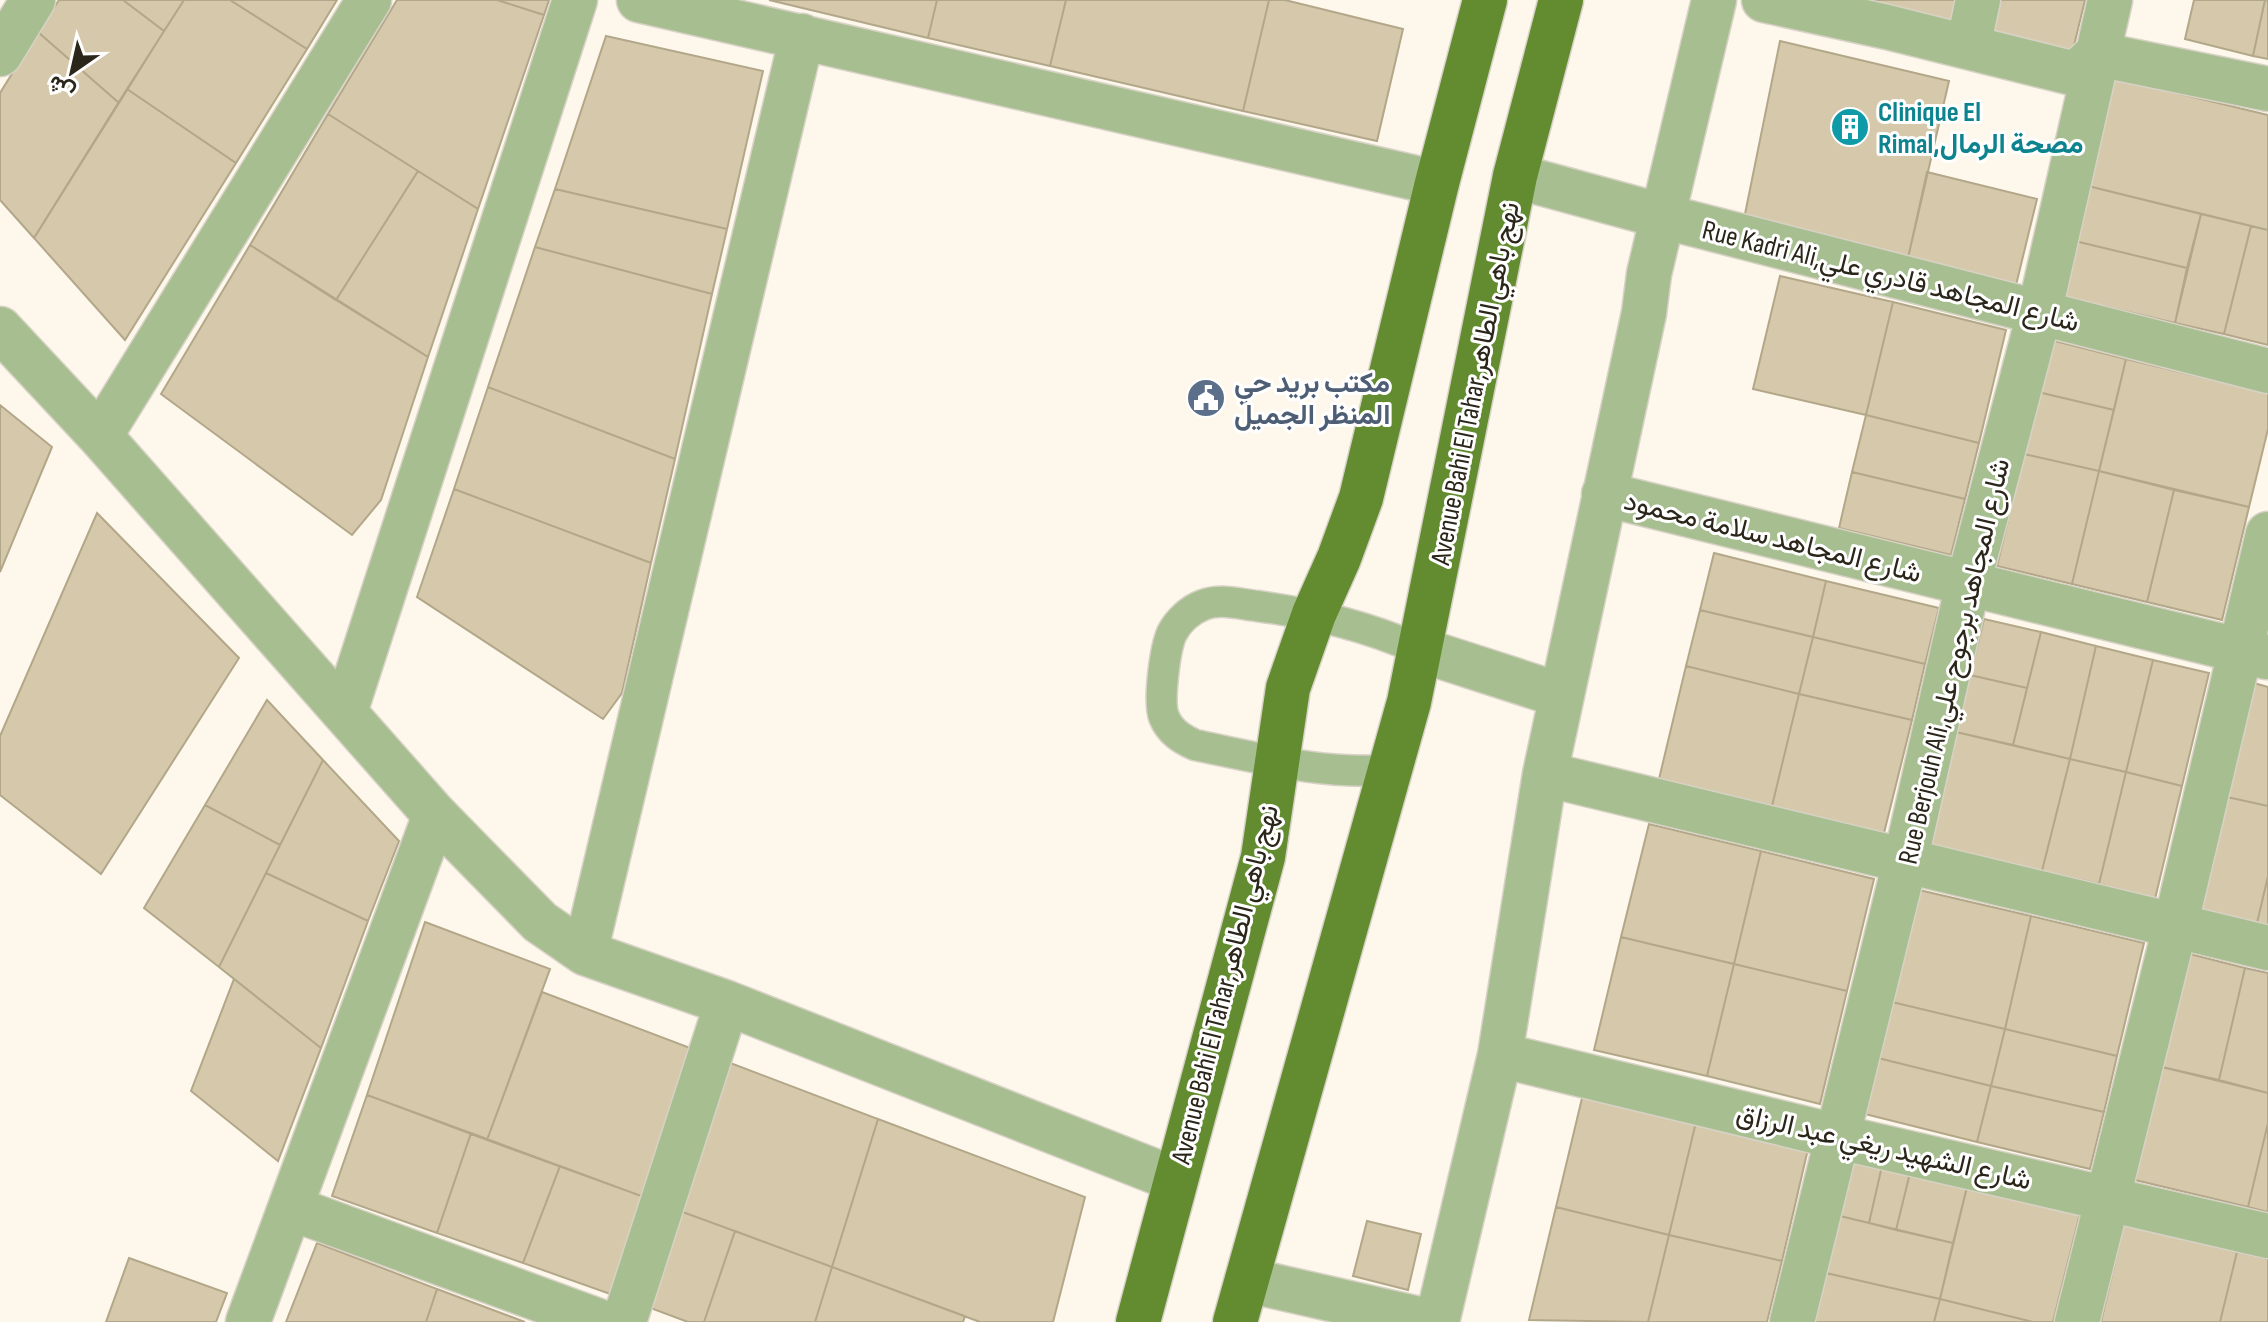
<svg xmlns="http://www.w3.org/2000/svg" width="2268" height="1322" viewBox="0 0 2268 1322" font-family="'Sofia Sans Condensed',Vazirmatn,sans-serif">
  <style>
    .building { fill: #d6c9ab; stroke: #b3a789; stroke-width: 2 }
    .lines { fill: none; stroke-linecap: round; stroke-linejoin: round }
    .service-casing { stroke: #d8d2c6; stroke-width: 33 }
    .minor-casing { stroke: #d8d2c6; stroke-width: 47 }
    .primary-casing { stroke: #d8d2c6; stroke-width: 47 }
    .service { stroke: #a7bf90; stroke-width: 30 }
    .minor { stroke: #a7bf90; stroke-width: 44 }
    .primary { stroke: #628c2f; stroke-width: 44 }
    .labels { text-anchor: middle; stroke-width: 6; stroke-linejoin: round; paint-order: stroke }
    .culture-label { font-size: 28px; font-weight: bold; fill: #0d838f; stroke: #fff; text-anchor: start }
    .street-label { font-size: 28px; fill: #2b261a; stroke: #fff }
    .service-label { font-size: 28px; font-weight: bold; fill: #4e5e75; stroke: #fff; text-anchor: start }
  </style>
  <rect width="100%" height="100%" fill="#fef8ec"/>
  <path class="building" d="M59,0H123L164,31L119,103L38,32Z
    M123,0H184L164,31Z
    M184,0H230L307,49L236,163L127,89Z
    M230,0H337L307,49Z
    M397,0H497L544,15L478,209L328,114Z
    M497,0H549L544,15Z
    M769,0H937L928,38Z
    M937,0H1066L1050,66L928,38Z
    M1066,0H1269L1243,111L1050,66Z
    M1269,0H1285L1403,29L1377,141L1243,111Z
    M1849,0H1966L1960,27Z
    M1990,0H2085L2072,54L1982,32Z
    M2194,0H2265L2253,56L2185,39Z
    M2265,0H2268V59L2253,56Z
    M38,32L119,103L34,238L0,200V93Z
    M606,36L763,71L727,229L555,189Z
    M1780,41L1949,81L1908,258L1744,219Z
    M2114,78L2268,115V230L2088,186Z
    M127,89L236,163L125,340L34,238Z
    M328,114L418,171L336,300L250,245Z
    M418,171L478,209L428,357L336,300Z
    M1927,172L2037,199L2016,285L1908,258Z
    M2088,186L2201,214L2187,268L2075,241Z
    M555,189L727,229L712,294L535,247Z
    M2201,214L2251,226L2224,334L2175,323Z
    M2251,226L2268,230V345L2224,334Z
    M2075,241L2187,268L2175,323L2061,296Z
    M250,245L428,357L381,500L352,535L161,394Z
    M535,247L712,294L675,459L488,387Z
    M1780,276L1893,302L1866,415L1753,389Z
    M1893,302L2006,330L1979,443L1866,415Z
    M2051,340L2126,359L2114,410L2038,392Z
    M2126,359L2268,393V429L2249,507L2099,471Z
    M488,387L675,459L651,563L454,489Z
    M2038,392L2114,410L2099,471L2024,454Z
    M0,405L52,447L0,572Z
    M1866,415L1979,443L1965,499L1852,472Z
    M2024,454L2099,471L2072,584L1997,566Z
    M2099,471L2174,490L2147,602L2072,584Z
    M1852,472L1965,499L1951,555L1839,528Z
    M454,489L651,563L622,693L603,719L417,597Z
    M2174,490L2249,507L2222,620L2147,602Z
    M97,513L239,658L101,874L0,795V736Z
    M1714,553L1826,581L1813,637L1700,610Z
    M1826,581L1939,608L1925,664L1813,637Z
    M1700,610L1813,637L1799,694L1686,666Z
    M1984,619L2041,632L2027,688L1970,675Z
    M2041,632L2096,646L2070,759L2013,745Z
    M1813,637L1925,664L1912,720L1799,694Z
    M2096,646L2153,660L2126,772L2070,759Z
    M2153,660L2209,673L2182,786L2126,772Z
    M1686,666L1799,694L1772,806L1659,779Z
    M1970,675L2027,688L2013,745L1956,732Z
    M2254,683L2268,687V806L2227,797Z
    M1799,694L1912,720L1884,833L1772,806Z
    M267,700L323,760L280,845L205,805Z
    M1956,732L2070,759L2042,871L1930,844Z
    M2070,759L2126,772L2099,884L2042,871Z
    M323,760L399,841L368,921L266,873Z
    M2126,772L2182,786L2155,899L2099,884Z
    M2227,797L2268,806V876L2257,923L2200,909Z
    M205,805L280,845L219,967L144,908Z
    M1649,824L1761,851L1734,964L1621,937Z
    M1761,851L1874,879L1847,991L1734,964Z
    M266,873L368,921L321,1048L219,967Z
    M2268,876V925L2257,923Z
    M1919,890L2031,916L2005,1029L1892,1002Z
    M2031,916L2144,943L2117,1056L2005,1029Z
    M425,922L550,969L487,1140L367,1095Z
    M1621,937L1734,964L1707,1076L1594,1050Z
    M2190,954L2245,968L2219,1080L2162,1067Z
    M1734,964L1847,991L1820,1104L1707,1076Z
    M2245,968L2268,973V1093L2219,1080Z
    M234,979L321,1048L278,1161L191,1091Z
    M542,992L693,1049L644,1197L487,1140Z
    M1892,1002L2005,1029L1991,1086L1878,1058Z
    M2005,1029L2117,1056L2104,1112L1991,1086Z
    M1878,1058L1991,1086L1977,1142L1865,1114Z
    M725,1061L878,1119L832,1267L677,1210Z
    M2162,1067L2268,1093V1123L2248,1207L2135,1180Z
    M1991,1086L2104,1112L2090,1169L1977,1142Z
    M1583,1094L1696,1122L1669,1235L1556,1207Z
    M367,1095L471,1133L437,1233L332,1196Z
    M878,1119L1085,1197L1053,1322H980L832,1267Z
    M1696,1122L1808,1149L1782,1261L1669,1235Z
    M2268,1123V1212L2248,1207Z
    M471,1133L560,1166L523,1263L437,1233Z
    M1854,1160L1882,1166L1869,1223L1840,1216Z
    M560,1166L644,1197L613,1295L523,1263Z
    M1882,1166L1910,1173L1896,1230L1869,1223Z
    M1910,1173L1967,1187L1953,1243L1896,1230Z
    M1967,1187L2080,1214L2053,1322H2033L1940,1299Z
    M1556,1207L1669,1235L1648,1322L1529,1320Z
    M677,1210L735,1231L704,1322H688L645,1306Z
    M1840,1216L1953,1243L1940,1299L1826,1273Z
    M1367,1221L1421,1234L1408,1290L1353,1276Z
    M1367,1221L1421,1234L1408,1290L1353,1276Z
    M2124,1224L2237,1252L2220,1322H2101Z
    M735,1231L832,1267L815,1322H704Z
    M1669,1235L1782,1261L1767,1322H1648Z
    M317,1243L437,1289L426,1322H286Z
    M2237,1252L2268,1259V1322H2220Z
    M129,1258L227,1293L216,1322H106Z
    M832,1267L965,1316L963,1322H815Z
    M1826,1273L1940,1299L1934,1322H1815Z
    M437,1289L525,1322H426Z
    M1940,1299L2033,1322H1934Z"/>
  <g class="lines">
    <defs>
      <path id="service" d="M1390,770C1324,775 1259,758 1195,745C1182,739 1170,732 1164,717C1158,702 1165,648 1172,633C1178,621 1190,610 1203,605C1220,598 1239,604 1257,606C1317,614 1366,626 1421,650"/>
      <path id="minor" d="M639,0L1437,183
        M1764,0L1887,27L2076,74L2097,54L2268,89
        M1968,47L1978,0
        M0,54L33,0
        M1515,176L1662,216L2268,371
        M0,329L100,436L435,815L540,922L585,953L727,1003L1174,1179
        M100,436L369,0
        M1604,494L2266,657
        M1421,650L1560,695
        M345,712L575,0
        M1545,774L2268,948
        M585,953L802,36
        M1500,1055L1839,1137L2268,1236
        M291,1208L601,1322
        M1247,1280L1432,1322
        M248,1322L435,815
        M624,1322L727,1003
        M1437,1322L1500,1055L1545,774L1644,313L1649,274L1714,0
        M1792,1322L1905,862L1968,584L2039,314L2110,0
        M2077,1322L2175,927L2268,534"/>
      <path id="primary" d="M1138,1322L1263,857L1288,688L1314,614L1339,558L1361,498L1437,183L1485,0
        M1235,1322L1409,702L1515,176L1561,0"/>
    </defs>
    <use href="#service" class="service-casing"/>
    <use href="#minor" class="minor-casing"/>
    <use href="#primary" class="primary-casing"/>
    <use href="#service" class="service"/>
    <use href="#minor" class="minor"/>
    <use href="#primary" class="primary"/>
  </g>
  <defs>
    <symbol id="building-disc" viewBox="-11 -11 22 22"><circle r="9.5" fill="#0f9aa8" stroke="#fff"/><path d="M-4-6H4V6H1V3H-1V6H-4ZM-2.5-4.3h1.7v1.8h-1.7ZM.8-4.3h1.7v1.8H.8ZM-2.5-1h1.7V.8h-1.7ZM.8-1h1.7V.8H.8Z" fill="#fff"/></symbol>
    <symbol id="civic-disc" viewBox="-11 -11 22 22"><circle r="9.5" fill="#5c6f8a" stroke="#fff"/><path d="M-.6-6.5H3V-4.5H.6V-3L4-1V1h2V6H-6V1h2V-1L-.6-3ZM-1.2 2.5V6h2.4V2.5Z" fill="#fff"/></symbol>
  </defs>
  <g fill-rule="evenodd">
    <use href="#building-disc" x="1828" y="105" width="44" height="44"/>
    <use href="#civic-disc" x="1184" y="376" width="44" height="44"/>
  </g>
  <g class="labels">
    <g class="culture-label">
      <text x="1878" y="121">Clinique El<tspan x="1878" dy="32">Rimal,مصحة الرمال</tspan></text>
    </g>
    <g class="street-label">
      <text transform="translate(1891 275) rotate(14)" y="10">Rue Kadri Ali,شارع المجاهد قادري علي</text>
      <text transform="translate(1474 383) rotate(-79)" y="10">Avenue Bahi El Tahar,نهج باهي الطاهر</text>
      <text transform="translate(1773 536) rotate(14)" y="10">شارع المجاهد سلامة محمود</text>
      <text transform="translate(1953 661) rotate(-77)" y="10">Rue Berjouh Ali,شارع المجاهد برجوح علي</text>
      <text transform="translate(1224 984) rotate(-76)" y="10">Avenue Bahi El Tahar,نهج باهي الطاهر</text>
      <text transform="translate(1884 1146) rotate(13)" y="10">شارع الشهيد ريغي عبد الرزاق</text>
    </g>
    <g class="service-label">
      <text x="1234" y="392">مكتب بريد حي<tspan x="1234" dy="32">المنظر الجميل</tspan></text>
    </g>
  </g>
  <g transform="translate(72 72) rotate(214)" stroke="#ffffff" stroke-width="6" paint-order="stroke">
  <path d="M0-6L14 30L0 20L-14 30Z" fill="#2b261a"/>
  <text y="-12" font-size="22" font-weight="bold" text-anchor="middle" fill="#2b261a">ش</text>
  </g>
</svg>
